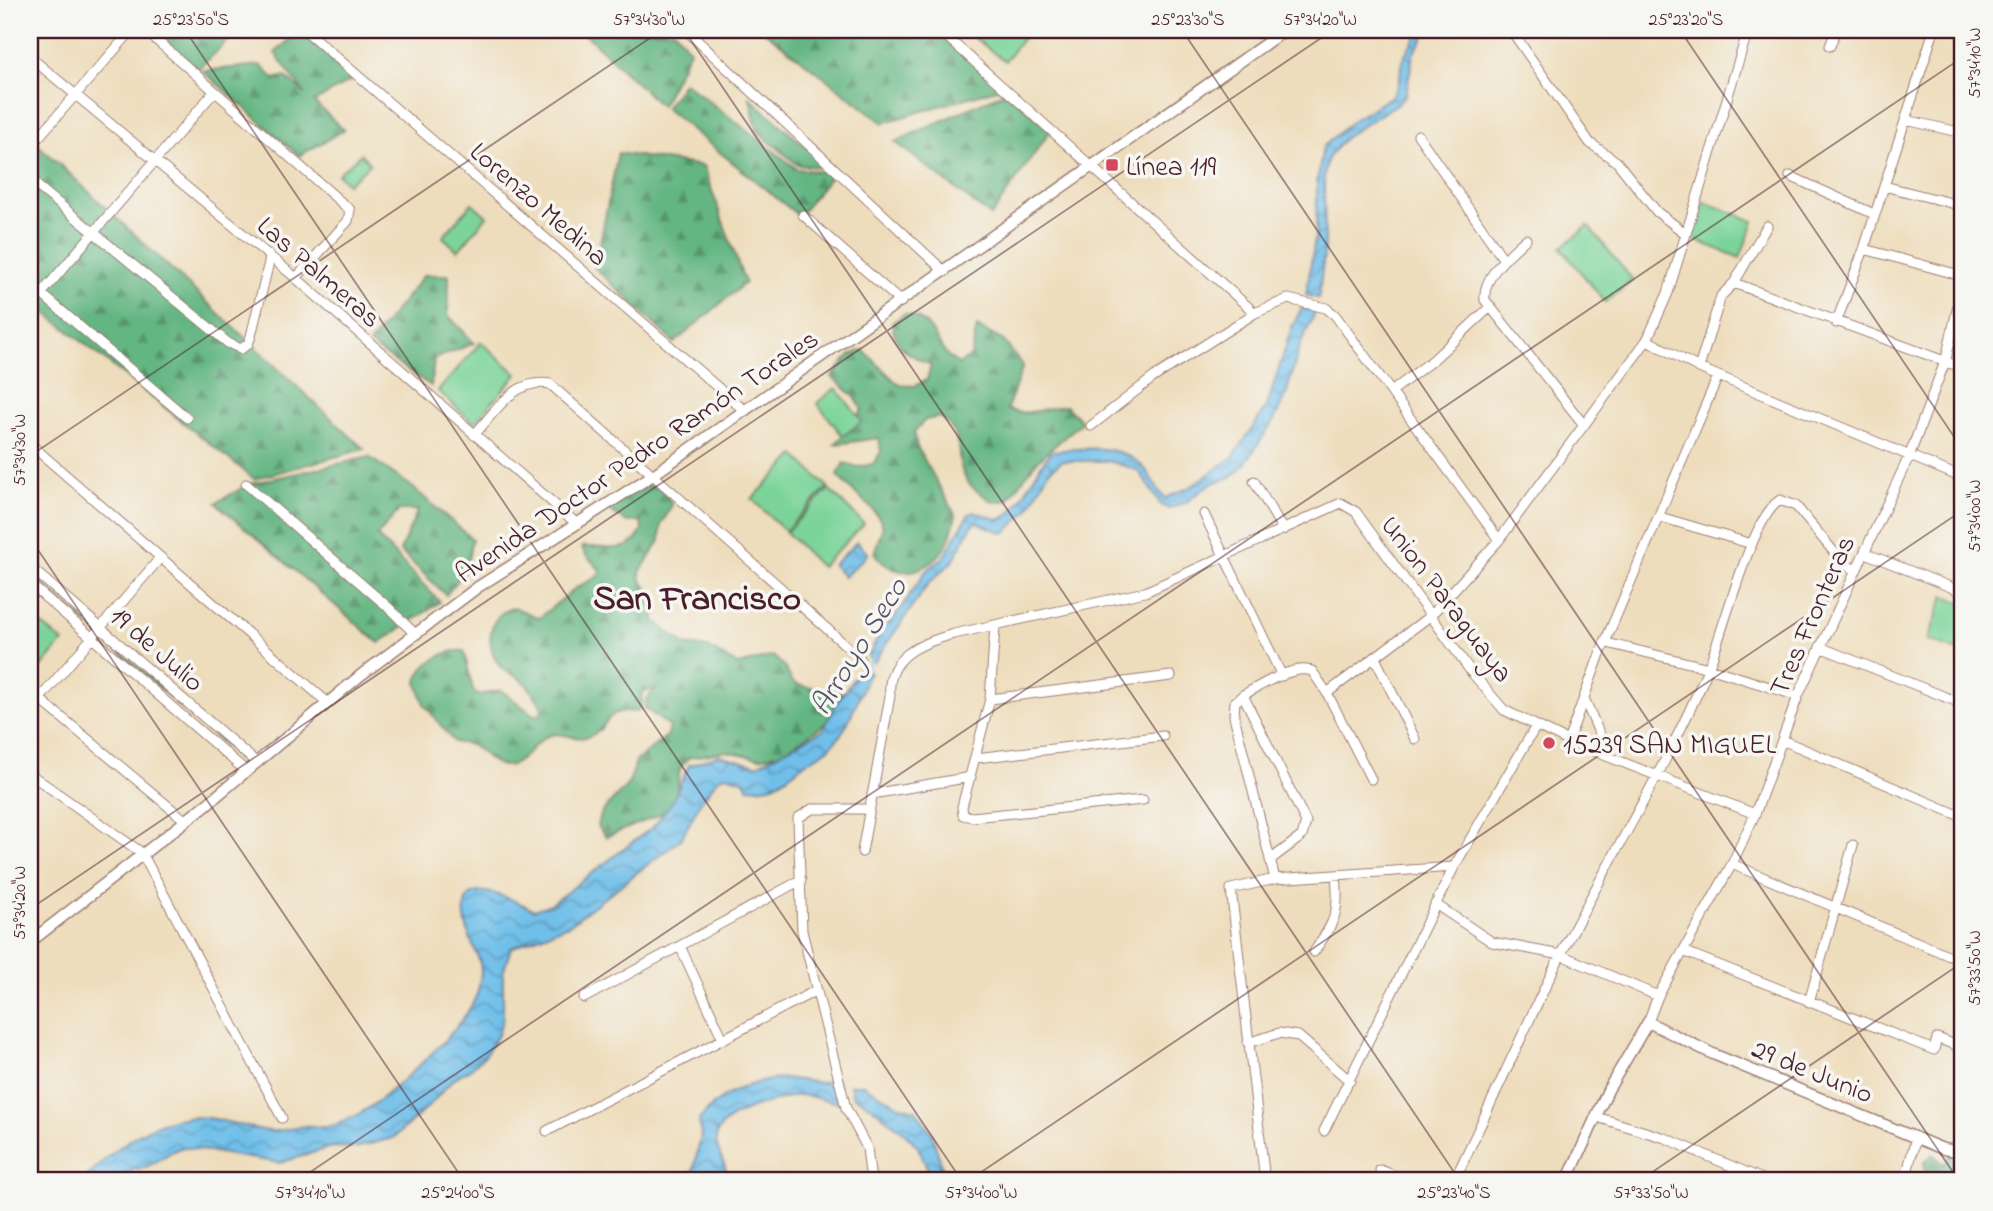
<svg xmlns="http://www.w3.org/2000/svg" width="1993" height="1211" viewBox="0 0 1993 1211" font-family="'Indie Flower',sans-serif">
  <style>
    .grass { fill: url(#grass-dots); stroke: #627a62; stroke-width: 2 }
    .forest { fill: url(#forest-firs); stroke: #576a56; stroke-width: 2 }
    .pitch { fill: #7bd49a; stroke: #627a62; stroke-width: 2 }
    .water { fill: url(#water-waves); stroke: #5c6f8a; stroke-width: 2 }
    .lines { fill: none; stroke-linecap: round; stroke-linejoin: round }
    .stream { stroke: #6fbfea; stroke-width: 2.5 }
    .minor-casing { stroke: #9c7e74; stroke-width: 11 }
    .tertiary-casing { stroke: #9c7e74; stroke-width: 13 }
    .minor { stroke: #fff; stroke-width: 9 }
    .tertiary { stroke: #fff; stroke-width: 10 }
    .ticks { fill: none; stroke: #4a1f2b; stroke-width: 2; stroke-opacity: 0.45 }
    .poi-dot { fill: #d1495b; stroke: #f6f6f2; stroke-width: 2.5 }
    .labels { text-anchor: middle; stroke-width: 7; stroke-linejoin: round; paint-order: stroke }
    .poi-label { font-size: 28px; fill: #4a1f2b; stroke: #f6f6f2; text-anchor: start }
    .street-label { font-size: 28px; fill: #4a1f2b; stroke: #f6f6f2 }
    .water-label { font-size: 30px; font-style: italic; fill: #554f64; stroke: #f6f6f2 }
    .district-label { font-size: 35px; font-weight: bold; fill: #4a1f2b; stroke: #f6f6f2 }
    .neatline { fill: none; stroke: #4a1f2b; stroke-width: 2.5 }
    .ticks-label { font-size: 18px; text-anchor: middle; fill: #4a1f2b }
  </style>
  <defs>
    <pattern id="grass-dots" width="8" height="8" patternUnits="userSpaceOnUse" patternTransform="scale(1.75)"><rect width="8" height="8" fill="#7bd49a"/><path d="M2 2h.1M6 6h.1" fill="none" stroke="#6cb685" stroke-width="1.8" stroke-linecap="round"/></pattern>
    <pattern id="forest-firs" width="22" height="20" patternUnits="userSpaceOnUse" patternTransform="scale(1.75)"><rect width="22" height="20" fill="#64b682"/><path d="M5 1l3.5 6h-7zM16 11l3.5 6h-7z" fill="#54936b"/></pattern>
    <pattern id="water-waves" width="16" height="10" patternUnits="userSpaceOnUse" patternTransform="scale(1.75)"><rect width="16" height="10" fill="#6fbfea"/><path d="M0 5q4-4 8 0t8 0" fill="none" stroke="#5d9bbe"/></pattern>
  </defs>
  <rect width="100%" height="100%" fill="#f6f6f2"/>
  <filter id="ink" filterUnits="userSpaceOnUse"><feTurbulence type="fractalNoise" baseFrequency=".0143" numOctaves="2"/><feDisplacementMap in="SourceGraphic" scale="14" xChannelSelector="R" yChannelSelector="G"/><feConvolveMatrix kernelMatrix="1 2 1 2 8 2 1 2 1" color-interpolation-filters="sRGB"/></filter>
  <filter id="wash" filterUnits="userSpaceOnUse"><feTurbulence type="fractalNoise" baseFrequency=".00686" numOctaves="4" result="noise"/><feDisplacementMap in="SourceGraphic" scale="28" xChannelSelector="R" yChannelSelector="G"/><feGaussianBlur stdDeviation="1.57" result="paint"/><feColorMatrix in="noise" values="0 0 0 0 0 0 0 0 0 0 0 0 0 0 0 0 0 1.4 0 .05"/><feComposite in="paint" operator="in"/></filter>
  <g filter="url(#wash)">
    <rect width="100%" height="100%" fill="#eeddbc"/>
    <path class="grass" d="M30,572L89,624L90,626L30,577Z
      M100,636H103L246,761H243Z"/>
    <path class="forest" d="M153,30H238L198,70Z
      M300,30L353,79L314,102L344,130L299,156L203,71L260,65L274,79L285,76L305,94L275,53Z
      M581,30H674L690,50L661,106Z
      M763,30H899L949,37L1003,87L883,123Z
      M684,82L797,169L833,173L799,216L665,108Z
      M1007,91L1051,130L991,216L895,142Z
      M750,98L830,168L798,165L757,131Z
      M30,137L364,449L254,479L30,300Z
      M618,153L703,166L745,283L674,343L595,268Z
      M424,275H449L448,315L474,343L434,359L431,386L369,344Z
      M904,314C940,320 931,349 959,364L971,356L977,327L1004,341L1023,366L1007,409C1026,418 1045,407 1066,406L1082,422L1036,462L1008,500L993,502C985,496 973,490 967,481C952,457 968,437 940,417L925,420L914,432L917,447L956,516C953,526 951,538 945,547C927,575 895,581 874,553L883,526C874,505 852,493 837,475L844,463L858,467L873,464L881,452L879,438L835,444L855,423L862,409L854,396L832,377L850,355L863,350L899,385L914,386L927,380L931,365C909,355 895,349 892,323Z
      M369,457L411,486L472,539L466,570L446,595L400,551L418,510H399L377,536L440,602L379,643L216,503L249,484Z
      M650,485L664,491L672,505L661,525L660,541L640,572L641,580L655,598V621L685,645L709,648L738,665L773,656L785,667L792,682C811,693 834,684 849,697L825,724L781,753L759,758L726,751L688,758L680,769L674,809L606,837L597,826L602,812L629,783L636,761L668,735L670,727L645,708L646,700L656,688L642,692L641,708L635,712C602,707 611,730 587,737C572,741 560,729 545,737C532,745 522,765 507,766C490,767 484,750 470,745C465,743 459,743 454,742L424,704L417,682C420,664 446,649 464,651L473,690L478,695L501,690L532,714L540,715L542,708C537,697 529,686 519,678C513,674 505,672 500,666C486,648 486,619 509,609L516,608L539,618L577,587L597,577L600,570L585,554L582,547C605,545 631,558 642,529L641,521L626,522L608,509L620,494Z
      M1933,1154L1944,1165L1949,1156L1963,1155V1181H1928L1924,1162Z"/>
    <path class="pitch" d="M964,30H1029L1005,61Z
      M361,154L370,164L347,184L338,174Z
      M1704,202L1754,221L1740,258L1690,238Z
      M472,203L487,216L458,251L443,237Z
      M1588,226L1633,280L1605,302L1561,248Z
      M481,342L517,374L474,423L438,391Z
      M836,388L862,421L843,436L817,403Z
      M795,455L828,487L785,531L752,499Z
      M829,489L864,524L821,567L786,532Z
      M1944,596L1963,603V653L1928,640Z
      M30,615L63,642L33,678L30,675Z"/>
    <path class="water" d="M1420,30H1428L1413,54L1406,94L1397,104L1345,137L1328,158L1324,174L1325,246L1319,294L1318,298L1306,295L1316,232L1317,183L1323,147L1353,120L1392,96L1398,85L1404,56Z
      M1302,308L1316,311L1300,345L1286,395L1274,420L1244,465L1231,477L1210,484L1186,502L1169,509L1161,505L1140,473L1132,468L1108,461H1062L1049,471L1028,510L1007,531L1003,533L976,522L972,525L953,561L929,583L874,662L868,657L883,628L894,618L926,571L943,558L969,514L975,512L1000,520C1026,506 1031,471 1053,451C1082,448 1121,443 1143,467C1152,476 1156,491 1166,498L1192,486L1233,457L1267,406L1292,327Z
      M857,542L868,554L844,577L833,565Z
      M862,667L870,673C857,696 851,726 832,745C823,755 810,758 801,766C783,781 772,790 748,787L743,780L726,775L718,779L700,803L681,839L570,924L511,948L503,973V1017L498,1035L485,1055L469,1070L453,1079L430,1105L393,1138L354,1148L331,1147L280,1163L183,1147C164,1152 152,1170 132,1170L120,1181H83C110,1153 143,1123 184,1118C211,1114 237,1126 263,1130C279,1133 289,1128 305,1126C312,1125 319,1128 326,1127C354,1122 382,1099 403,1080C426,1060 469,1021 478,991C479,986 481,976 481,970C481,959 473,946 469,935C449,870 500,893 534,910L551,904L654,826L672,802L689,765L719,755L757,765L823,730L838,701Z
      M786,1078L820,1083L836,1080L842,1102C826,1103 815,1095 799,1095C779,1099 716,1113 716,1139C716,1153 729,1167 727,1181H691L701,1136L699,1120C721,1092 751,1081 786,1078Z
      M850,1085H863L898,1105L916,1110L932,1134L946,1181H933L918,1147L906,1134L865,1102L853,1097Z"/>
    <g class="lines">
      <path class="stream" d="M864,673L873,657"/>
    </g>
  </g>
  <g filter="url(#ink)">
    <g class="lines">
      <defs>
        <path id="minor" d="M145,30L350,210L348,221L296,278
          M305,30L745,411
          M686,30L945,272
          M939,30L1255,313L1288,299L1326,308L1335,315L1499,540
          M1511,30L1590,143L1617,162L1657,212L1685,233
          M1830,46L1836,30
          M30,57L296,278L577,524
          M1906,120L1963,133
          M1418,135L1504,260
          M30,147L132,30
          M1790,176L1874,214
          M30,180L228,343L241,349L248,344L251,336L270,258
          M1884,186L1963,206
          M803,215L901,302
          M1526,239C1510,254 1482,276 1485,300L1584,425
          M1864,249L1963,276
          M1734,283L1963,368
          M30,284L187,418
          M41,294L214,92
          M1836,323L1864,249L1934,30
          M1647,340L1699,368L1963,478
          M1699,368L1721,296L1734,283L1767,226
          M1391,392L1434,359L1489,308
          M1091,426L1154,377L1255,313
          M474,435C496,411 514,378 550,384L860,658
          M30,444L328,703
          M1254,481L1283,530
          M246,484L388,607L415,634
          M1204,514L1282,676
          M1660,517L1752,544
          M1865,553L1963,592
          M30,567L257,763
          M30,584L247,772
          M995,626L990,699L962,807L963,815L972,817L1143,800
          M1607,643L1709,668L1798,696
          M1820,647L1963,704
          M1375,658L1415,739
          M30,691L186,821
          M1327,693L1430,616L1499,540L1647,340L1668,293L1748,30
          M1243,695L1235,702L1234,716L1275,879
          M1584,698L1609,756
          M990,699L1171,676
          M30,710L160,558
          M1782,740L1963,817
          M1568,741L1600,654L1718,376
          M976,758L1163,736
          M30,774L142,853L282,1118
          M872,794L971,777
          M869,809H812L798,818L802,931L846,1108L867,1148L871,1181
          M862,852L890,696C886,656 921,643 954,634L1145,592L1341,503L1356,512L1472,673L1504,710L1568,741L1755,814
          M1270,860L1302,836L1306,822L1243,695C1261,686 1292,664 1312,671L1327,693L1371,779
          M1732,864L1950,956
          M1435,904L1492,942L1561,955L1658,996
          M680,946L723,1039
          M1683,951L1934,1050L1937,1038L1963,1048
          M1314,952C1335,921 1340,913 1336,875
          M584,998L801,880
          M1809,1002L1853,845
          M1648,1022L1658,996L1732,864L1755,814L1798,696L1910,454L1946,359L1963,283
          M1248,1043L1279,1033L1298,1036L1350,1081
          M1597,1117L1665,1138L1767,1181
          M547,1131L817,990
          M1324,1131L1454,867
          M1380,1170L1409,1181
          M1265,1181L1231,889L1275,879L1454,867L1536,726
          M1454,1181C1490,1106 1524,1030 1560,956C1609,859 1666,769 1708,669C1723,633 1751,518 1780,500L1796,506L1838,557L1855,571
          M1905,1181L1916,1137"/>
        <path id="tertiary" d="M30,942L206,805L361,675L478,587L653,475L1285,30
          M1567,1181L1608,1090L1648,1022L1713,1054L1943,1149L1963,1152"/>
      </defs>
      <use href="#minor" class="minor-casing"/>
      <use href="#tertiary" class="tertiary-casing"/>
      <use href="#minor" class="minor"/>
      <use href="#tertiary" class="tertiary"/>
    </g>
  </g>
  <path class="ticks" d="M185,30L962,1181M684,30L1460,1181M1182,30L1959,1181M1680,30L1963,450M30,456L662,30M30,538L464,1181M30,909L1333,30M297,1181L1963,57M968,1181L1963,510M1639,1181L1963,962"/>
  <g class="poi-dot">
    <rect x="1105" y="158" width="14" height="14" rx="3.5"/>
    <circle cx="1549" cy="743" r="7"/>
  </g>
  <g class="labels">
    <g class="poi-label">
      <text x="1126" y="175">Línea 119</text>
      <text x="1563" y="753">15239 SAN MIGUEL</text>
    </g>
    <g class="street-label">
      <text transform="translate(540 203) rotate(41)" y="10">Lorenzo Medina</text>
      <text transform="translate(320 271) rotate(41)" y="10">Las Palmeras</text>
      <text transform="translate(636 455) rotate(-34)" y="10">Avenida Doctor Pedro Ramón Torales</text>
      <text transform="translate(1448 598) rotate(53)" y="10">Union Paraguaya</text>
      <text transform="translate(1811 615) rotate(-66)" y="10">Tres Fronteras</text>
      <text transform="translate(158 648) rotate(41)" y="10">19 de Julio</text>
      <text transform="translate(1813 1070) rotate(22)" y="10">29 de Junio</text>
    </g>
    <g class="water-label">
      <text transform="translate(858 646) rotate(-58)" y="10">Arroyo Seco</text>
    </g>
    <g class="district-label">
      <text x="697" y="609">San Francisco</text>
    </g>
  </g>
  <rect width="1993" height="1211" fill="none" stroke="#f6f6f2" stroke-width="77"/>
  <rect x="38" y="38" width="1916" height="1134" class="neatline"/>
  <g class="ticks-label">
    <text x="191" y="25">25°23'50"S</text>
    <text x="649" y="25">57°34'30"W</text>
    <text x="1188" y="25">25°23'30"S</text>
    <text x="1320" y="25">57°34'20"W</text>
    <text x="1686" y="25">25°23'20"S</text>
    <text transform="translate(1974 63) rotate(-90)" y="6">57°34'10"W</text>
    <text transform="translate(19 450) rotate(-90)" y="6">57°34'30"W</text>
    <text transform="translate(1974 516) rotate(-90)" y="6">57°34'00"W</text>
    <text transform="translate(19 903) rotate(-90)" y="6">57°34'20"W</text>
    <text transform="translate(1974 968) rotate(-90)" y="6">57°33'50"W</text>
    <text x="310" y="1198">57°34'10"W</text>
    <text x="458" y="1198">25°24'00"S</text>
    <text x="981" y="1198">57°34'00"W</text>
    <text x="1454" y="1198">25°23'40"S</text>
    <text x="1651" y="1198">57°33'50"W</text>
  </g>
</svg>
